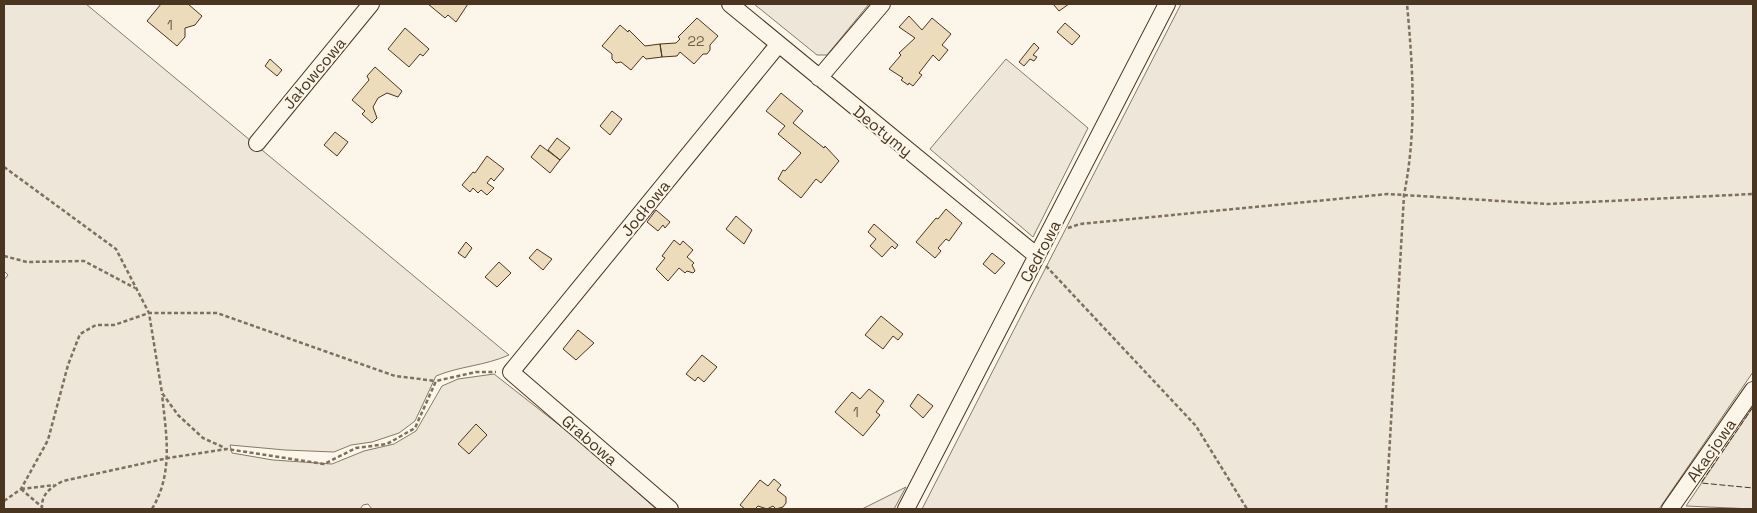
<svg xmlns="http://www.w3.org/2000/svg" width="1757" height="513" viewBox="0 0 1757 513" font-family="'Space Grotesk',sans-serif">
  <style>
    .green { fill: #ede6d9; stroke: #887966 }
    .building { fill: #ecdcbc; stroke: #4a3520 }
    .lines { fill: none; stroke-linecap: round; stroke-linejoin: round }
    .minor-casing { stroke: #4a3520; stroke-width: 18 }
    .path { stroke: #7f6f5c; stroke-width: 2.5; stroke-dasharray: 4 2.5; stroke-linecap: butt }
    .minor { stroke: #fbf6e9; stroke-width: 16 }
    .fence { stroke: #4a3520; stroke-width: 1; stroke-dasharray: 6 2.5; stroke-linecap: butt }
    .labels { text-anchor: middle; stroke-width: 4; stroke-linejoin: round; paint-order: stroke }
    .number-label { font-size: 14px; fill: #725f47 }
    .street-label { font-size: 16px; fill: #4a3520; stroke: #fbf6e9 }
  </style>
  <rect width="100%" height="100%" fill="#fbf6e9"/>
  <path class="green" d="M4,4H86L509,355C484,366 460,366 436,376L415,421L399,433L372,442L351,445L334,452L285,450L230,445L232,453L273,460L332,464L364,451L394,444L416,431L442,386L458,379L494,374L586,446L656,509H372L368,504L363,505L360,509H4V280L8,275L4,271Z
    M754,4H869L827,55H817Z
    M1181,4H1753V372L1659,509H922Z
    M1006,59L1088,128L1033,237L930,149Z
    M1753,407V509L1686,506Z
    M906,487L894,509H862Z"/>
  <path class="building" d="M161,4H188L202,16L195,25L185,28V37L177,46L147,21Z
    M428,4H468L456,22L448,15L445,18Z
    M1053,4H1069L1059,11Z
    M909,16L922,30L932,18L951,34L942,45L948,50L939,61L933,55L919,73L922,75L913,86L909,83L908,85L901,80L903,78L889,69L901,55L899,53L915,38L899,27Z
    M697,18L718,36L710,45V50L707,54H703L694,64L680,52L677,56L662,57L660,44L676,43L680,39L678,37Z
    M1065,23L1080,36L1072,45L1057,32Z
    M620,25L628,32L629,30L645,46L660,44L662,57L646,59L643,56L631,70L621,62L616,63L612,59V54L602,46Z
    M405,28L429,49L423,56L420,54L409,67L388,49Z
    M1034,43L1039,48L1033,55L1037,57L1034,61L1030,59L1024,66L1019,62Z
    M270,59L282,70L277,76L265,66Z
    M375,67L402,91L398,97L387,93L378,98L373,107L377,118L372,123L362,114L365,111L352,100L369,80L367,76Z
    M781,93L803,111L793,123L824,148L825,146L839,161L821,183L816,179L801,198L778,179L783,170L785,171L801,153L778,134L785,126L766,111Z
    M612,111L622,119L610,135L600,126Z
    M335,132L348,142L337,156L324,145Z
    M557,138L570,148L560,160L548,150Z
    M540,145L560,160L550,173L531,157Z
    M487,156L504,169L494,181L491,178L487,183L494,188L487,195L481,190L478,193L473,188L470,192L462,185L473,172L475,173Z
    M946,209L962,223L949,241L946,239L938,248L941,251L935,258L916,242L936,218L938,219Z
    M656,210L670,222L665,228L663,225L658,231L647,222Z
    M736,216L752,230L744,244L726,229Z
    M874,224L898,245L895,249L892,246L882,257L870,246L876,239L868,232Z
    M674,240L680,245L683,241L693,250L687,257L694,263L692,265L695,271L693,273L687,271L685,273L679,268L668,281L656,269L665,258L662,256Z
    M466,242L472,248L465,258L458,253Z
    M537,249L552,259L543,270L529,258Z
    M992,253L1005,263L995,274L983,264Z
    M499,262L511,273L497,287L485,277Z
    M881,316L903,334L898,340L893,336L883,349L865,335Z
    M578,330L594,343L576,360L563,349Z
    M702,355L717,367L704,382L698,377L695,381L686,374Z
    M869,389L884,401L876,412L880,415L863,436L835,412L852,392L860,399Z
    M918,394L933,406L923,418L910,406Z
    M476,424L487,435L469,454L458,444Z
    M774,479L781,485L777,490L786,497V503L783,507L776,509L773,506L767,509L758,506L755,509H745L740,505L760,480L768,486Z"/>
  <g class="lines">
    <defs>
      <path id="minor" d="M730,4L1037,256
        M819,78L882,4
        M257,143L371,4
        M670,509L511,372L778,45
        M906,509L1167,4
        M1670,509L1753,390"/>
    </defs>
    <use href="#minor" class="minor-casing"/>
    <path class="path" d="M4,167L116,249L149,313L162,393L178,415L203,438L225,448
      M1068,228L1080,224L1388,194L1548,204L1753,194
      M4,256L27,262L84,261L135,288
      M1046,266L1196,426L1247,509
      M21,489L54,485
      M21,489L42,507
      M4,501L21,489L48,440L68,365L80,334L96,325H114L149,313H217L395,376L436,381
      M42,509C41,494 50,488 63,481L168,458L227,449L324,464L356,448L387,444L415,428L436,381L476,372H496
      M152,509C174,472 166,434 162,394
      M1386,509L1404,195C1417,129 1413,70 1407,4"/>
    <use href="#minor" class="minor"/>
    <path class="fence" d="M1753,407L1701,483L1753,488"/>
  </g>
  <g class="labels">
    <g class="number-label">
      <text x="170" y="30">1</text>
      <text x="696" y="46">22</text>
      <text x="856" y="417">1</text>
    </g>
    <g class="street-label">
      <text transform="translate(314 73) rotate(-50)" y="6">Jałowcowa</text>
      <text transform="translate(883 131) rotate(39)" y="6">Deotymy</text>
      <text transform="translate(645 208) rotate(-51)" y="6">Jodłowa</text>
      <text transform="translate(1040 251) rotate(-62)" y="6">Cedrowa</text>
      <text transform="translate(590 440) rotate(41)" y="6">Grabowa</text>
      <text transform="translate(1711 450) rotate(-55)" y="6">Akacjowa</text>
    </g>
  </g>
  <rect width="1757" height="513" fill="none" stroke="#4a3520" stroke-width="10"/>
</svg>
